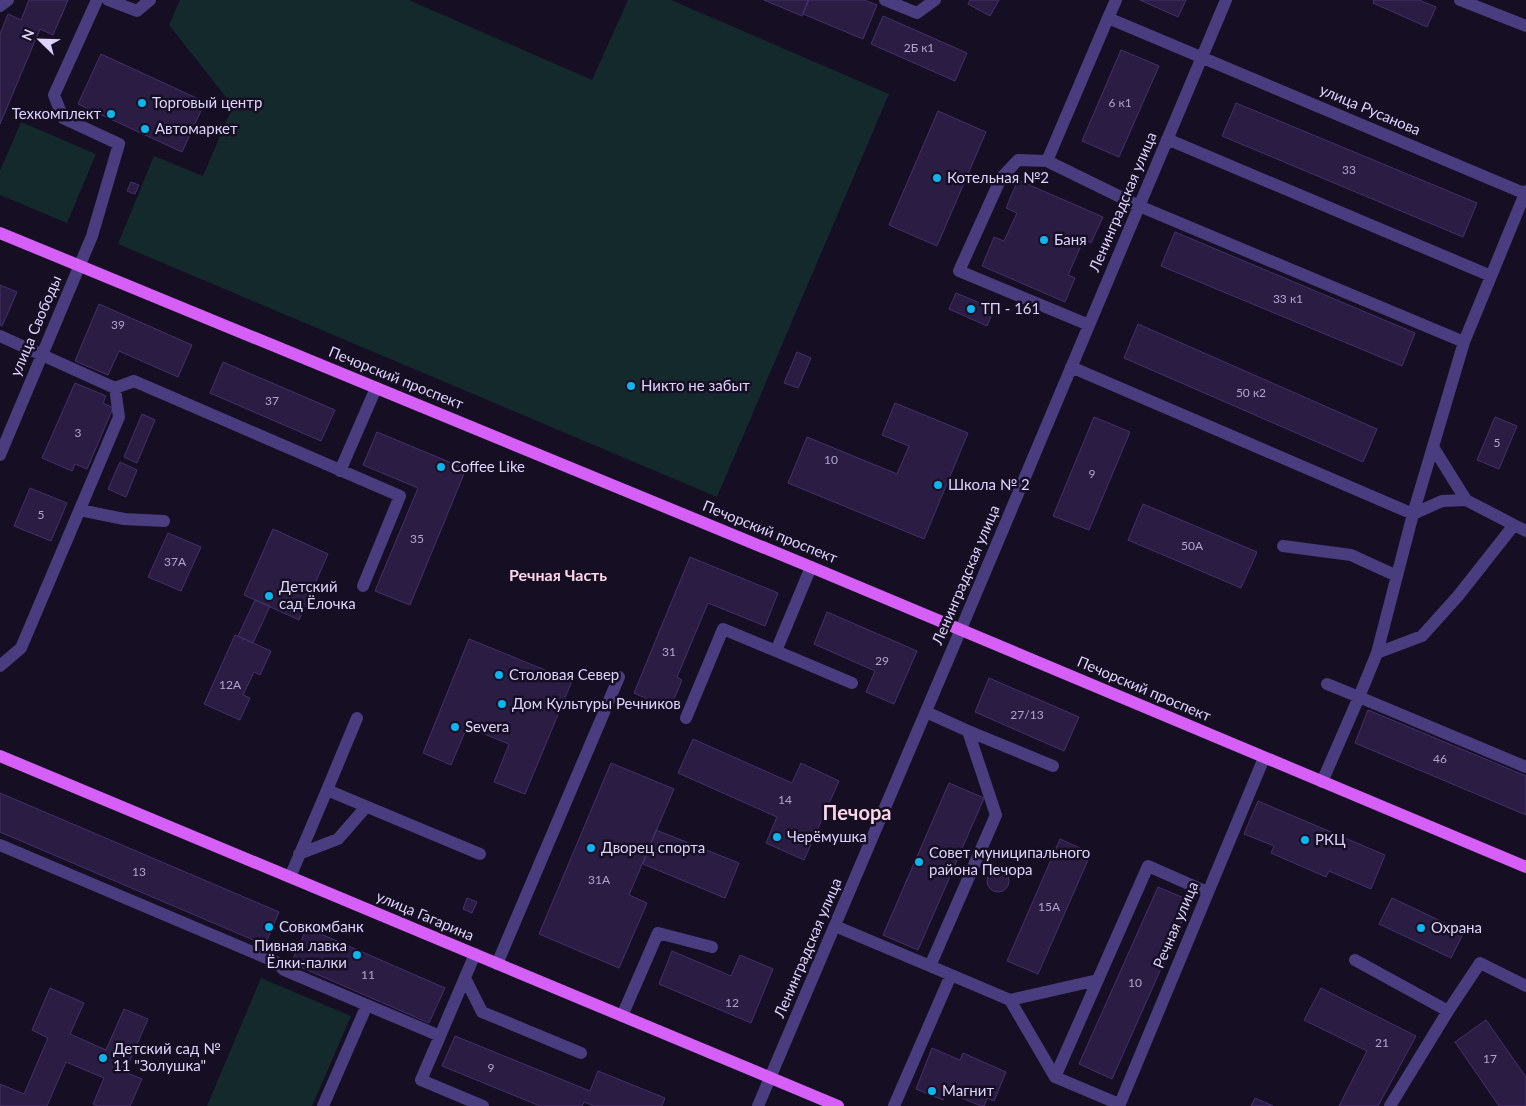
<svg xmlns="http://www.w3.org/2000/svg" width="1526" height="1106" viewBox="0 0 1526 1106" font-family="Lato,sans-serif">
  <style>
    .green { fill: #13292c }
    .building { fill: #2a1c43; stroke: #45306d }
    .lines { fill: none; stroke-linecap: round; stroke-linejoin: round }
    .minor { stroke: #4a3d7f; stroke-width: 12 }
    .major { stroke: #d660f7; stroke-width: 12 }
    .poi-dot { fill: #0db5ef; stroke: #160f23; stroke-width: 2 }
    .labels { text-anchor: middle; stroke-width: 5; stroke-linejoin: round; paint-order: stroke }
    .number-label { font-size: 12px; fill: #b1a5ce }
    .poi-label { font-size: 15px; fill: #ded3fd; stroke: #160f23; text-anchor: start }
    .street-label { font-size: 15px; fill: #ded3fd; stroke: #160f23 }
    .neighbourhood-label { font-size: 16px; font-weight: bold; fill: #fdd5e8; stroke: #160f23 }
    .district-label { font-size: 20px; font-weight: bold; fill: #fdd5e8; stroke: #160f23 }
  </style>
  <rect width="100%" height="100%" fill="#160f23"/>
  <path class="green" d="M180,0H409L592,80L628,0H671L889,94L717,497L118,244L154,156L203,176L233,106L169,25Z
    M21,122L96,154L67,223L0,195V171Z
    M261,978L351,1016L312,1106H207Z"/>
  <path class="building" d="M29,0H68L53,35L40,29L0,124V34L8,14L21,20Z
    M764,0H808L802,16Z
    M809,0H864L877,5L863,39L803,14Z
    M970,0H999L990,16L968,4Z
    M1140,0H1186L1178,17Z
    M1374,0H1419L1436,7L1427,27L1373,3Z
    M883,16L967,53L955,81L871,44Z
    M1121,50L1159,66L1119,157L1082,141Z
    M101,54L205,102L182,152L78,104Z
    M1236,103L1477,203L1463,237L1222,136Z
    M938,111L986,132L937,246L889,225Z
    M1018,180L1103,217L1091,243L1084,239L1068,275L1075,278L1065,302L982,266L994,237L1004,241L1017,213L1006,208Z
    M131,182L139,185L135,194L127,191Z
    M1175,232L1415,333L1402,366L1161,266Z
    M0,285L17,292L2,326L0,325Z
    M956,293L994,309L987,326L949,309Z
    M99,304L192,345L178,377L119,351L108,375L75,361Z
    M1138,324L1377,429L1363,462L1124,358Z
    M797,352L811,358L798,388L784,383Z
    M223,362L335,410L321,441L210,393Z
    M75,383L106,396L103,403L113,408L87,469L75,464L72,471L42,458Z
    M895,403L968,433L924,539L788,483L807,437L897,474L909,446L882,435Z
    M142,414L155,420L137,463L124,457Z
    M1094,417L1130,432L1089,530L1053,516Z
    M1495,417L1517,426L1499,469L1477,460Z
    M377,432L466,469L410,605L375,591L418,488L363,465Z
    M120,462L137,470L126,497L108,489Z
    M30,488L67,503L51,541L14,526Z
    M1143,504L1257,552L1241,588L1128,540Z
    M273,529L328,554L299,620L244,595Z
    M168,533L201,547L181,591L148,577Z
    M690,557L778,593L765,626L708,603L677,677L682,680L670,709L634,693Z
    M255,600L270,606L253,643L238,636Z
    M827,612L917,651L894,704L866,692L875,671L814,644Z
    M235,635L271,651L260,675L254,672L243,695L250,698L240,720L204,704Z
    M469,639L572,681L525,794L494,782L509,744L467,727L451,765L423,753Z
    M989,678L1079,717L1064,751L975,712Z
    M1368,710L1526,776V815L1355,743Z
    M693,739L792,783L801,763L839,781L804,860L766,843L777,817L678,773Z
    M611,763L674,789L629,895L647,903L619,968L539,934Z
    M949,783L984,798L918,950L883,935Z
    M0,793L279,912L265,945L0,832Z
    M1258,801L1385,855L1371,889L1329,871L1326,877L1271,853L1274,846L1244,834Z
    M656,830L739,863L725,898L643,864Z
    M1060,839L1091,853L1038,974L1007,961Z
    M987 881a11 11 0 1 1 22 0a11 11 0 1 1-22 0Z
    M1158,887L1191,901L1112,1079L1079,1064Z
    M467,898L477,902L472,913L463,909Z
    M1392,898L1464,932L1451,958L1379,924Z
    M307,928L445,988L429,1023L291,963Z
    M672,951L731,976L740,955L773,969L751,1023L659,984Z
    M50,988L84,1003L70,1034L106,1050L124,1009L148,1019L125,1072L142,1079L130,1106H97L93,1104L104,1078L66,1062L47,1106H0V1084L24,1094L48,1038L32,1030Z
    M1321,988L1416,1036L1378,1106H1339L1367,1051L1304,1020Z
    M1486,1020L1526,1077V1106H1499L1455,1042Z
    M455,1036L590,1091L598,1071L665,1098L662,1106H594L584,1102L582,1106H540L442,1066Z
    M932,1048L960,1060L963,1053L1006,1072L994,1101L987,1098L984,1106H981L947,1092L943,1100L916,1089Z
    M1255,1098L1273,1106H1251Z"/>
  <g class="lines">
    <path class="minor" d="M108,0L137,11L150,0
      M885,0L917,13L935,0
      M1460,0L1526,26
      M0,6L8,0
      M1108,18L1116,0
      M1167,139L1491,276
      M1047,161L1018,160L1001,178L959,271L1089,325
      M0,336L115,388L119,417L21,648L0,666
      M1464,342L1139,206L1047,161L1108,18L1526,194
      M1071,367L1413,514L1442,501L1466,500
      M115,388L134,381L400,496L363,586
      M1433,447L1466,500L1514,525
      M0,455L92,236L119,144L63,118L54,95L97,0
      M340,471L376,388
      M80,510L124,519L164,521
      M1283,546L1351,555L1397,576
      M776,651L852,683
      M1377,653L1413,514L1464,342L1526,191
      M1327,684L1359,697L1377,653L1422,636L1458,596L1514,525L1526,531
      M686,718L723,629L776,651L811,567
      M968,731L1053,766
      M1322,782L1359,697L1526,767
      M327,790L357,718
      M0,845L276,962L284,970L440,1036L475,954
      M299,854L338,839L366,807
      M290,877L327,790L480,854
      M835,926L930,966L996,815L968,731L926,712
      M1355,960L1448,1011L1480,963L1526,986
      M497,964L619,677
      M930,966L1010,1000L1055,1077L1119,1104
      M465,978L482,1012L581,1053
      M1010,1000L1098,980
      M622,1016L658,933L712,947
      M440,1036L421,1080L483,1106
      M1055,1077L1148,866L1207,892
      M323,1106L367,1005
      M758,1106L961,629L1226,0
      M894,1106L951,975
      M1119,1106L1264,758
      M1390,1106L1448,1011"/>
    <path class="major" d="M0,233L811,567L1526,867
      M0,756L838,1106"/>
  </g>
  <g class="poi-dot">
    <circle cx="142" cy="103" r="5"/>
    <circle cx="111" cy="114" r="5"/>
    <circle cx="145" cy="129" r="5"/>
    <circle cx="937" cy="178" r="5"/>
    <circle cx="1044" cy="240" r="5"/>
    <circle cx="971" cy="309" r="5"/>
    <circle cx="631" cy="386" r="5"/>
    <circle cx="441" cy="467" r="5"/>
    <circle cx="938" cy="485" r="5"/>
    <circle cx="269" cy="596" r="5"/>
    <circle cx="499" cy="675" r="5"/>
    <circle cx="502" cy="704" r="5"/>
    <circle cx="455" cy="727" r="5"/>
    <circle cx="777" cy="837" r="5"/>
    <circle cx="1305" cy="840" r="5"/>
    <circle cx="591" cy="848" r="5"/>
    <circle cx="919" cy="862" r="5"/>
    <circle cx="269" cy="927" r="5"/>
    <circle cx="1421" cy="928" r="5"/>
    <circle cx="357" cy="955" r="5"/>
    <circle cx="103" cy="1058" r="5"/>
    <circle cx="932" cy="1091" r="5"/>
  </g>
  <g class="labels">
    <g class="number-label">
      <text x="919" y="52">2Б к1</text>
      <text x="1120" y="107">6 к1</text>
      <text x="1349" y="174">33</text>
      <text x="1288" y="303">33 к1</text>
      <text x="118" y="329">39</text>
      <text x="1251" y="397">50 к2</text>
      <text x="272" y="405">37</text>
      <text x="78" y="437">3</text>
      <text x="1497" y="447">5</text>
      <text x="831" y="464">10</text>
      <text x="1092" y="478">9</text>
      <text x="41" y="519">5</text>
      <text x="417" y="543">35</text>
      <text x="1192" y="550">50А</text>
      <text x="175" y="566">37А</text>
      <text x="669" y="656">31</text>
      <text x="882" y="665">29</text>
      <text x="230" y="689">12А</text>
      <text x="1027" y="719">27/13</text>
      <text x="1440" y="763">46</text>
      <text x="785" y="804">14</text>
      <text x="139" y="876">13</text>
      <text x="599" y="884">31А</text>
      <text x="1049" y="911">15А</text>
      <text x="368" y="979">11</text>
      <text x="1135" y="987">10</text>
      <text x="732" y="1007">12</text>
      <text x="1382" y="1047">21</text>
      <text x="1490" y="1063">17</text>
      <text x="491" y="1072">9</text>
    </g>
    <g class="poi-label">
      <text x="152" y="108">Торговый центр</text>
      <text x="101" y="119" text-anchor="end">Техкомплект</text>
      <text x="155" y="134">Автомаркет</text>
      <text x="947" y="183">Котельная №2</text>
      <text x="1054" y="245">Баня</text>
      <text x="981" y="314">ТП - 161</text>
      <text x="641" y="391">Никто не забыт</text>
      <text x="451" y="472">Coffee Like</text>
      <text x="948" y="490">Школа № 2</text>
      <text x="279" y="592">Детский<tspan x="279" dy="17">сад Ёлочка</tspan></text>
      <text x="509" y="680">Столовая Север</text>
      <text x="512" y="709">Дом Культуры Речников</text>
      <text x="465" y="732">Severa</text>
      <text x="787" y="842">Черёмушка</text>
      <text x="1315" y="845">РКЦ</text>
      <text x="601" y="853">Дворец спорта</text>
      <text x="929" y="858">Совет муниципального<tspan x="929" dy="17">района Печора</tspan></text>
      <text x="279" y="932">Совкомбанк</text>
      <text x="1431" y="933">Охрана</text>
      <text x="347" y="951" text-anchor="end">Пивная лавка<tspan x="347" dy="17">Ёлки-палки</tspan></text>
      <text x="113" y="1054">Детский сад №<tspan x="113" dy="17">11 "Золушка"</tspan></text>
      <text x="942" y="1096">Магнит</text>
    </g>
    <g class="street-label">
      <text transform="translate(1370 110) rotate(23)" y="5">улица Русанова</text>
      <text transform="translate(1123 202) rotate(-67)" y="5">Ленинградская улица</text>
      <text transform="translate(36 326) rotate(-67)" y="5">улица Свободы</text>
      <text transform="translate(396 378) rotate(22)" y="5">Печорский проспект</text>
      <text transform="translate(770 532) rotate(22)" y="5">Печорский проспект</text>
      <text transform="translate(966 575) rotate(-67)" y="5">Ленинградская улица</text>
      <text transform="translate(1144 689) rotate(23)" y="5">Печорский проспект</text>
      <text transform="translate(425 916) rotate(23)" y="5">улица Гагарина</text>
      <text transform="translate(1176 925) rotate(-67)" y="5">Речная улица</text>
      <text transform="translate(808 948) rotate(-67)" y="5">Ленинградская улица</text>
    </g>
    <g class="neighbourhood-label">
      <text x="558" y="581">Речная Часть</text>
    </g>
    <g class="district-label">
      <text x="857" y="820">Печора</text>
    </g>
  </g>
  <g transform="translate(40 40) rotate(293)" stroke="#160f23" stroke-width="4" paint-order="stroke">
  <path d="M0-4L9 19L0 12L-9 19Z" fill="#ded3fd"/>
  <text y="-8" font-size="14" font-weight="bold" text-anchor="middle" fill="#ded3fd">N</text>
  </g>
</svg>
